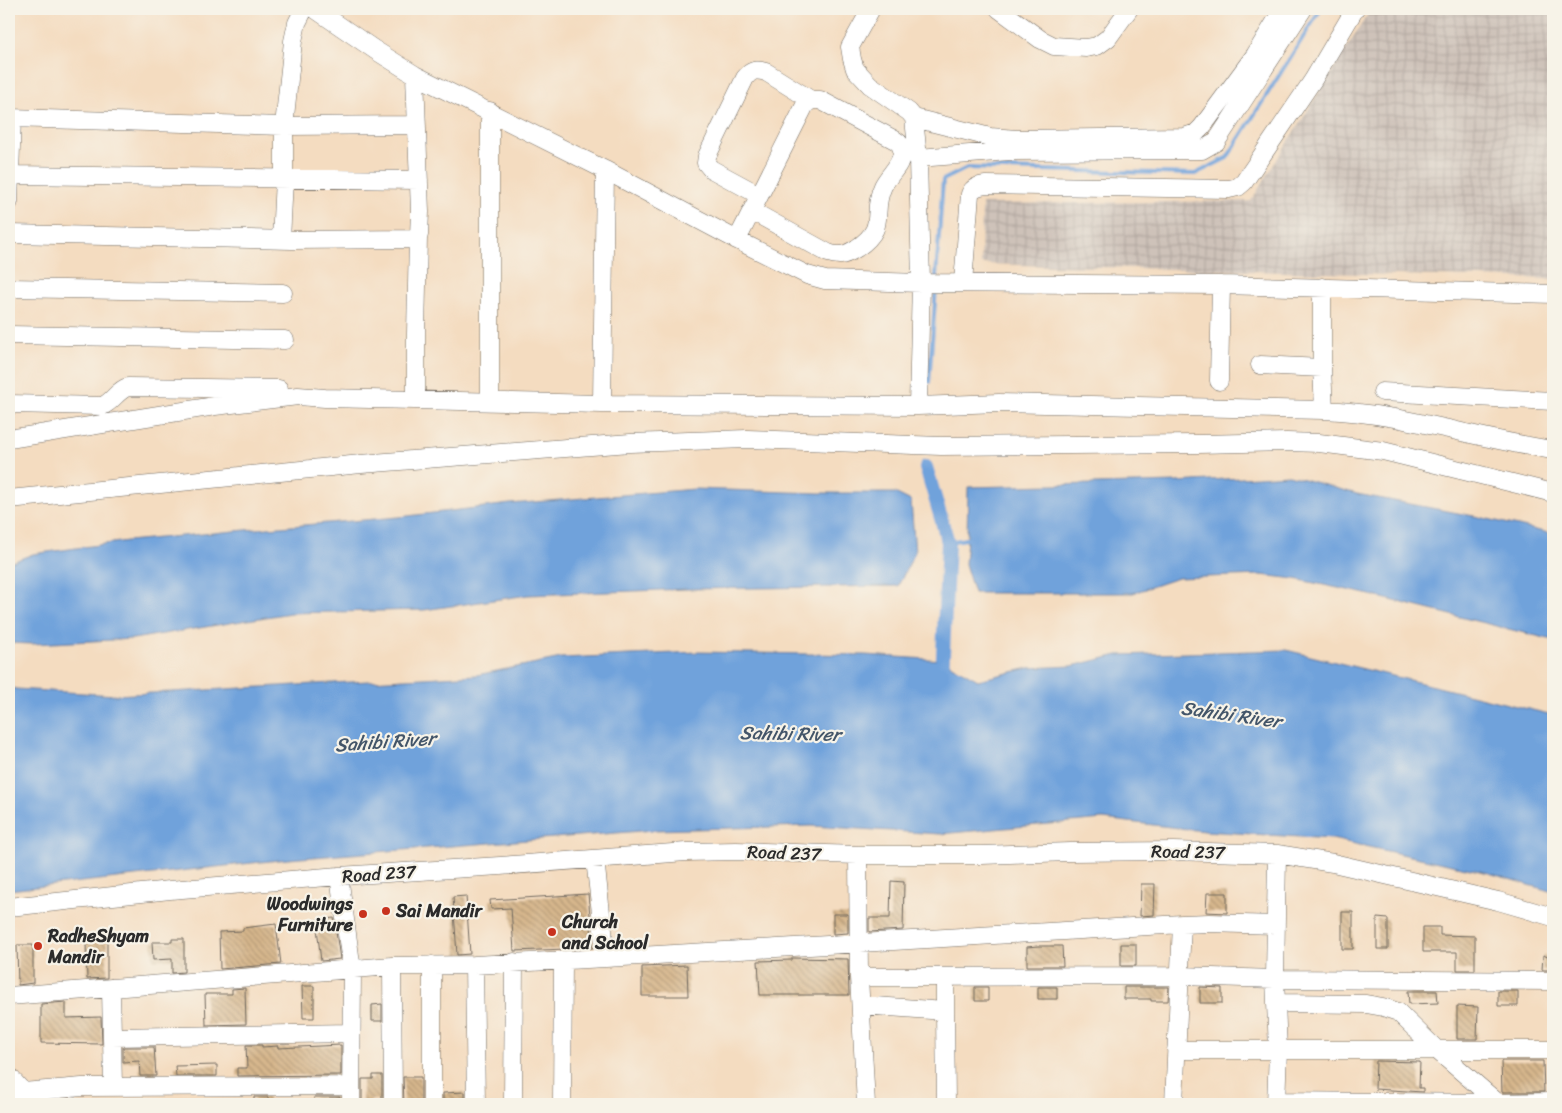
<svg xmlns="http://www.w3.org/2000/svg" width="1562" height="1113" viewBox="0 0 1562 1113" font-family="Sriracha,sans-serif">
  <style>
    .industrial { fill: url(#industrial-grid) }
    .water { fill: #6fa2db; stroke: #4d6683 }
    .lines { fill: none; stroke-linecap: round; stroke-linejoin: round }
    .stream { stroke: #6fa2db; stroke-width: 4 }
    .canal { stroke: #6fa2db; stroke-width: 14 }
    .building { fill: url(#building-back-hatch) }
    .minor-casing { stroke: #71695f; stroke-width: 19 }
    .minor { stroke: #fff; stroke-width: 18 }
    .poi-dot { fill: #c8321e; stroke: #f7f3e8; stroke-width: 2 }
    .labels { text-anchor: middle; stroke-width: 4.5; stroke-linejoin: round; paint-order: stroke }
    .street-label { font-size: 18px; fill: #2b2b2b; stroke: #f7f3e8 }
    .poi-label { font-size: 18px; font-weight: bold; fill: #2b2b2b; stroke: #f7f3e8; text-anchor: start }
    .water-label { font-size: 19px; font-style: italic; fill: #435569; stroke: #f7f3e8 }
  </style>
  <defs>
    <pattern id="industrial-grid" width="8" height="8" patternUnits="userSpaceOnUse" patternTransform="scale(1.25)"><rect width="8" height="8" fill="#cec2b9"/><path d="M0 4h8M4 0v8" fill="none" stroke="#b1a79f"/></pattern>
    <pattern id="building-back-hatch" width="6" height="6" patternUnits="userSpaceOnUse" patternTransform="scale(1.25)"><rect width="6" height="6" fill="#d7b78d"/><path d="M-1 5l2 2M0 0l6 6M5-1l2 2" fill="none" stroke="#af9573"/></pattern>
  </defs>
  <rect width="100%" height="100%" fill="#f7f3e8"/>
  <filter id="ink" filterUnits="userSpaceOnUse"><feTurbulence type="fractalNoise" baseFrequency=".02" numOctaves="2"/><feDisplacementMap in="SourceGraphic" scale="10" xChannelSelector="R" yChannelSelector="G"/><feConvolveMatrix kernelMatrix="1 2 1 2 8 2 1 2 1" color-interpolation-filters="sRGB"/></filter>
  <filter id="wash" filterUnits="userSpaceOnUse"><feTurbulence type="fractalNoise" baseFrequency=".0096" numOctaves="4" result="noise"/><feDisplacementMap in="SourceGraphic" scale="20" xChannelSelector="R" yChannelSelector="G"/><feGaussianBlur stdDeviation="1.12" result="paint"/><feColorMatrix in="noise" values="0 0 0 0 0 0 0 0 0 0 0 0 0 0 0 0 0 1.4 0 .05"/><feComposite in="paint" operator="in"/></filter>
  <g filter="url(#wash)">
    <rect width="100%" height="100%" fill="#f4dcc0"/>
    <path class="industrial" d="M1371,9H1553V279L981,264L982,204L1251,201Z"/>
    <path class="water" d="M1289,475L1357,494L1479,517L1553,534V640L1362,593L1295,579L1261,575L1178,578L1133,593H974L965,564L967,538L968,487L1177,482Z
      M695,489L819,493H895L911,501L915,552L898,586L688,589L528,595L424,610L290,613L133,639L32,644L9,643V563L33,554L127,541L256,529L399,517L510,504Z
      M1286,650L1553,715V892L1489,873L1332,839L1204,831L1103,819L940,834L811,826L654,830L288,859L9,890V687L16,689L116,695L477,675L561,658L698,652L865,655L943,660L978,680L1029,668L1072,666L1118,655Z"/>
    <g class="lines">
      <path class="stream" d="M936,277L943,180L967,168L1195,174L1227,158L1321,9
        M929,382L936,287
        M948,542L972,538"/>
      <path class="canal" d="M926,467L948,542L942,678"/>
    </g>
    <g id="blocks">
      <path class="building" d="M891,881L904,882L903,930L869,932V918H890Z
        M1141,884H1155L1154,915L1140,916Z
        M1207,893H1227V913L1206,912Z
        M588,894L593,948L514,951L511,908L491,909L490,900Z
        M466,896L470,954L457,955L453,897Z
        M1342,912H1353V949H1342Z
        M833,914H848V933L833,934Z
        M334,918L340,959L321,961L316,920Z
        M1377,918L1388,919V949H1377Z
        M276,924L281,964L220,969L219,932L243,931V928Z
        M1423,927H1440V935L1475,936V970H1457V952H1423Z
        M172,939H184V972L172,973V959L153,960L152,942H172Z
        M107,941V978L87,979L86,942Z
        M1121,944H1136V966H1121Z
        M17,945H33V983L18,985Z
        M1038,946H1062L1063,966H1027V947Z
        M1543,955L1553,959V970H1542Z
        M792,958L848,959L849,995H760L758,961L792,960Z
        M687,965L688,996H642V967Z
        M302,986H314V1018H303Z
        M975,987H988V1001H975Z
        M1038,987H1057V999H1038Z
        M1124,987H1169L1168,1001H1151V999H1124Z
        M1200,987L1222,988V1003H1200Z
        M245,988L246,1024L206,1025L205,994H232V989Z
        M1408,991H1437L1438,1003L1409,1004Z
        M1498,991H1518V1006H1498Z
        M66,1002V1018L101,1017L102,1044L41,1043V1004Z
        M382,1004V1021H372V1005Z
        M1457,1006L1478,1007L1477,1039H1457Z
        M246,1045H262V1047L278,1046V1048L341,1045V1075L237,1076V1068H247Z
        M123,1047H154L156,1076H140L139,1061L123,1062Z
        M1376,1061L1420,1062L1419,1088H1423V1092L1375,1089Z
        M1501,1061H1543L1544,1092H1502Z
        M217,1065V1076H176L175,1066Z
        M373,1075H382V1100H371V1104H362V1079H373Z
        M403,1077H421V1104H404Z
        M465,1092V1104H443V1093Z
        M254,1097H268V1104H254Z
        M314,1097H340V1104H314Z"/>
    </g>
  </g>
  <g filter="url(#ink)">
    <use href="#blocks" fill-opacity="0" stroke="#71695f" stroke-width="1"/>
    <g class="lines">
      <defs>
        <path id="minor" d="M315,9L375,50L415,75L605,170L737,240L807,275L825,280L921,283L1221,285L1553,294
          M871,9L850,47L852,59L855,69L870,85L909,112L914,118L918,158L921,283L918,406
          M999,9L1040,39L1054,46L1086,48L1097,46L1108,38L1129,9
          M490,111V402
          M9,118L284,126L417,125
          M914,118L990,137L1017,139L1184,137L1196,133L1202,127L1255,55L1282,11V9
          M918,158L1009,151L1202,150L1216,142L1303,9
          M9,175L419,180
          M759,195L711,169L706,163L707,156L745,78C751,70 756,69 766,72L811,100
          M9,202L12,118
          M9,234L292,240L415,239L419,235L420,212L415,75
          M281,240L284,179V126L293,41L297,23L304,9
          M737,240L805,105L811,100H820L895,140C900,143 903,147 902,153C901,166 889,174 883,186C870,214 889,226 857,248C846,255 840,257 828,253L752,211
          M963,283L970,194C973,187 979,186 986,185L1229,189L1238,187L1244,182L1313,80L1355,9
          M1322,287V368L1324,410
          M9,288L283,293
          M9,335L285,340
          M1260,365L1322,368
          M1219,381L1221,285
          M1382,392L1553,401
          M416,399V334L418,237
          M9,404L102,406C113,402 117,390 128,387L279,389
          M602,404L605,170
          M9,439L215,406L298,396L325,398L602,404L918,406L999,403L1324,410C1402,413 1476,439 1553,450
          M9,499L361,464L630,443L747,439L941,446L1198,444L1287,442L1319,443L1383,451L1553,493
          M858,855L859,977L866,1104
          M595,859L606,958
          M339,876L352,970L351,1104
          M9,907L170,890L339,876L500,866L686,852L736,851L858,855H982L1070,852L1173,851L1277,854L1333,863L1498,901L1553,917
          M474,965L476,1104
          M392,966L393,1104
          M859,977L1181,976L1275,979L1553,981
          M111,988L113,1087
          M9,996L392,966L474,965L606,958L1182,924L1209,923L1276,925
          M1276,1003L1366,1004L1383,1007L1398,1012L1438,1051L1499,1104
          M861,1005L945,1011L946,1104
          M945,1011V977
          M112,1037L351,1033
          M1176,1050H1553
          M9,1076L34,1104
          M1276,1101L1497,1103L1553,1102
          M9,1104L23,1092L82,1087L351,1086
          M432,1104V965
          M513,1104L514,962
          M562,1104L563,960
          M1174,1104L1182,924
          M1276,1104L1278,1050L1275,979L1277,854"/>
      </defs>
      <use href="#minor" class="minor-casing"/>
      <use href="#minor" class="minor"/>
    </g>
  </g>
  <g class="poi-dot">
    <circle cx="386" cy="911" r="5"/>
    <circle cx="363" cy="914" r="5"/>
    <circle cx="552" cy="932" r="5"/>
    <circle cx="38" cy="946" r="5"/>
  </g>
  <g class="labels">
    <g class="street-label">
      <text transform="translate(1188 852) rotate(1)" y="6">Road 237</text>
      <text transform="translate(784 853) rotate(2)" y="6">Road 237</text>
      <text transform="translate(379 874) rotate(-4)" y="6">Road 237</text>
    </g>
    <g class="poi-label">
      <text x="353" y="910" text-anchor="end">Woodwings<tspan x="353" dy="21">Furniture</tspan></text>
      <text x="396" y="917">Sai Mandir</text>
      <text x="562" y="928">Church<tspan x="562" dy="21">and School</tspan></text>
      <text x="48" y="942">RadheShyam<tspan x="48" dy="21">Mandir</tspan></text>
    </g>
    <g class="water-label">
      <text transform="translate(1231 714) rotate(8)" y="7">Sahibi River</text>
      <text transform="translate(790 733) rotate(1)" y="7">Sahibi River</text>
      <text transform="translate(385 741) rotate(-4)" y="7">Sahibi River</text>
    </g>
  </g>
  <rect width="1562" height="1113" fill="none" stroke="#f7f3e8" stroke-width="30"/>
</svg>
